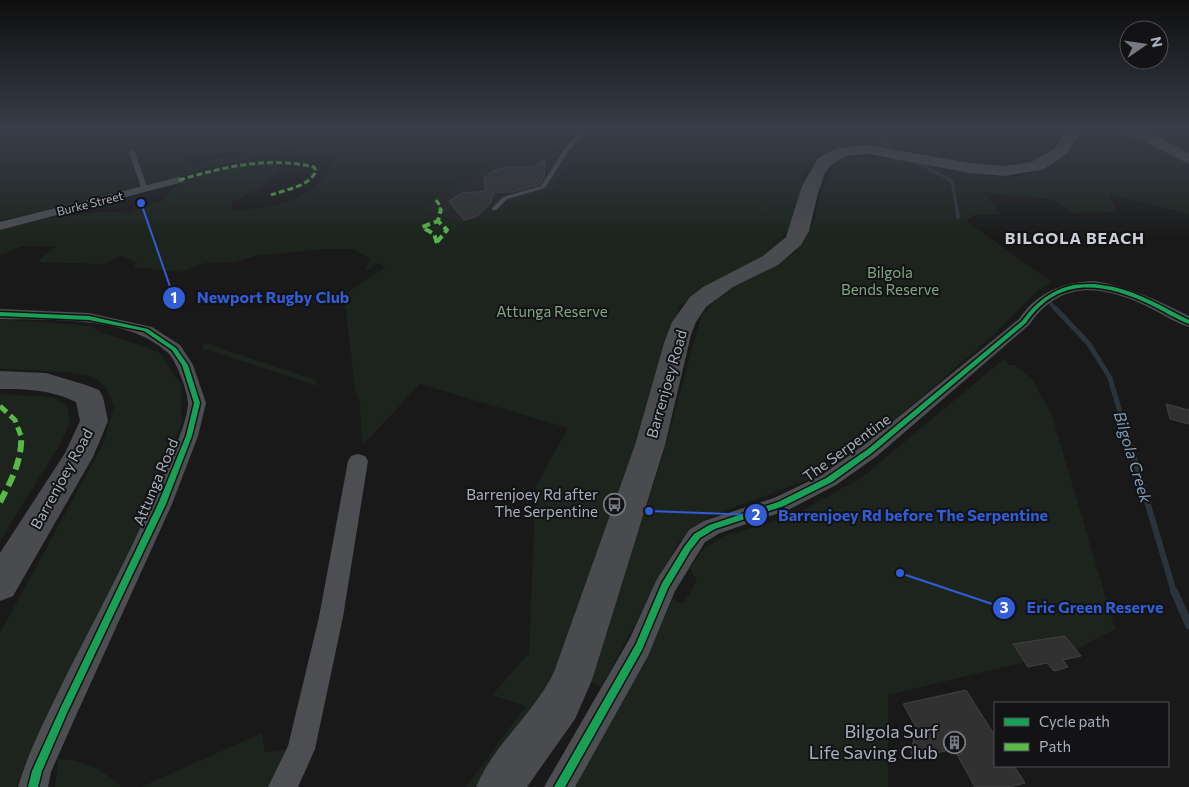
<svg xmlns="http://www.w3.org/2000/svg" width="1189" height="787" viewBox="0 0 1189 787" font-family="Commissioner,sans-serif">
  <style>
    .built { fill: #232325 }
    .green { fill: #1c241d; fill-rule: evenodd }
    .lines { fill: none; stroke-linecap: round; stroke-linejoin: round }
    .stream-far4 { stroke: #2b343c; stroke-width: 3 }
    .stream-far3 { stroke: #2b343c; stroke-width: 4 }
    .stream-far2 { stroke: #2b343c; stroke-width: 5 }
    .stream-far1 { stroke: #2b343c; stroke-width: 6 }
    .stream { stroke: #2b343c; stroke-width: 8 }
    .building { fill: #313131; stroke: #414245 }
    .service { fill: #4c4e52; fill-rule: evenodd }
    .minor { fill: #4c4e52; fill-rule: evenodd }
    .primary { fill: #4a4b4e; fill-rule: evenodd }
    .quiet-far3 { stroke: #58b947; stroke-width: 3; stroke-dasharray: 6 3; stroke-linecap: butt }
    .quiet-far2 { stroke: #58b947; stroke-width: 4; stroke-dasharray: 8 4; stroke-linecap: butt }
    .quiet-far1 { stroke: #58b947; stroke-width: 5; stroke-dasharray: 9 5; stroke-linecap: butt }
    .quiet { stroke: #58b947; stroke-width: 6; stroke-dasharray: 12 6; stroke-linecap: butt }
    .cycleway-casing { stroke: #131315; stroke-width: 3 }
    .cycleway { fill: #1a9f57; fill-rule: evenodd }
    .labels { text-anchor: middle; stroke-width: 4; stroke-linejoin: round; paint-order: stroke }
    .far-street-label { font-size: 12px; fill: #a9afbb; stroke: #131315 }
    .park-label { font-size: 15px; fill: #7fa781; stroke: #131315 }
    .street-label { font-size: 15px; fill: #a9afbb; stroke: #131315 }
    .poi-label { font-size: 15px; fill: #a9afbb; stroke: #131315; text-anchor: end }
    .far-district-label { font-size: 16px; font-weight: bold; letter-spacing: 1px; fill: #caced6; stroke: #131315 }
    .water-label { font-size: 16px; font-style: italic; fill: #7e9db7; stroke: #131315 }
    .near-poi-label { font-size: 18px; fill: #a9afbb; stroke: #131315; text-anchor: end }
    .leader { fill: none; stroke: #325dd4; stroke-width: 2 }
    .callout-dot { fill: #325dd4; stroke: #131315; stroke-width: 2 }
    .mark-label { font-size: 15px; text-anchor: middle; font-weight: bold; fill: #fff }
    .callout-label { font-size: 16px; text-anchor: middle; font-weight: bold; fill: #325dd4; stroke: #131315; stroke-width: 4; stroke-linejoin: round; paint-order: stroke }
  </style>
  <rect width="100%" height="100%" fill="#191919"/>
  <path class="built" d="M531,145L597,162L511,215L457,235L399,214Z"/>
  <path class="green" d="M0,130H580L557,152L552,150L544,155L490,167L439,193L427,211L462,223L499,211L513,201L550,191L573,156L563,153L588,130H1064L1052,148L1044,157L1026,163L1004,166H983L946,160L899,148L856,146L839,147L826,151L806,167L792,226L774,250L680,305L637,449L547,699L488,787H466L526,706L492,695L529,653L536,486L568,428L420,384L364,444L361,431L360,404L355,388L344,295L385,267L378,263L365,272L370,258L352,249H324L255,256L235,262L206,263L180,272L133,267L137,263L121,256L103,264L37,262L56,246H22L0,255V230L48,218L111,211L127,213L163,200C173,178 230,165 253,163C262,163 272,164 280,165L276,176L259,190L232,202L233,210C258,210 290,205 311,190C319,184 333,164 337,156L288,151L196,170L192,174L0,221ZM242,152V155L210,159L205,164L194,168L181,154Z
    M1091,130C1134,130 1152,144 1189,163V214L1110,194L1116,212L1072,213L1051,199L985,193L1001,214H976L966,221L1052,282L1036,292L988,340L853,456L827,473L710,516L679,542L601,687L590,681L662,458L701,316L722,293L794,253L815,220L819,197L834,166L847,156L888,158L890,159C899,160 908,159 917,160C952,167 998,184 1034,172C1045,168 1058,162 1067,154C1076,146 1078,133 1091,130Z
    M1138,130H1189V154Z
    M0,319L91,326L101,332L159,352L181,385L182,422L147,514L86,643L36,739L17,787H0V633L104,442L114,406L106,387L94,377L65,372L0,369Z
    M209,343L216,347L315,380L318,386L208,350L204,351L202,345Z
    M1004,359L1009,365H1015L1032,379L1052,415L1115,629L1075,650L888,695V787H566L643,666L673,599L683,604L697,581L690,569L703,549L724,536L792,516L861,478Z
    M0,394L53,397L67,406L70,422L62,441L0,541Z
    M262,733L265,752L290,749L271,787H141Z
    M58,759C81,758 105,771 121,787H55Z"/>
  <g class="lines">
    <path class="stream-far4" d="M875,130L891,148
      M914,161L952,181L957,210"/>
    <path class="stream-far3" d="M957,209L958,217
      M1051,304L1057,311"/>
    <path class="stream-far2" d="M1056,309L1089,344L1110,378L1127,436"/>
    <path class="stream-far1" d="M1127,434L1174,592"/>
    <path class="stream" d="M1174,591L1189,625"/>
  </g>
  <path class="building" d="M545,160L544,177L540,184L513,192H494L491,202L477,216L464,220L449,201L462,193L486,191L484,179L492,171L509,167H531Z
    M1166,404L1189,410V424L1170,419Z
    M1065,636L1081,656L1063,660L1068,667L1054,671L1047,663L1028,667L1013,644Z
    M966,690L995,736V766H1014L1025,783L1010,787H975L954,749L910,759L916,727L903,704Z"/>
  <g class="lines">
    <path class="service" d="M582,130H587L569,150L545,188L507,199L496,210H492V208L503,197L541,186L565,148Z
      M132,150L135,152L148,190L147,191L142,190L129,152Z"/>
    <path class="minor" d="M179,177L183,178L185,180L183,182L0,230V222Z
      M1095,281C1129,287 1158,300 1189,316V327C1175,323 1161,313 1148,307C1102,285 1061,279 1029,325L877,456L836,485L788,510L720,533L705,542L675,591L648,656L575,787H544L630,638L657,579L689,530L704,521L774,498L822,475L863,446L1019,319C1037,292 1063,282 1095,281Z
      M0,309L89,313L152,327L180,345L193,365L206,403L198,436L172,504L74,720L51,772L48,787H18C29,749 49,712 66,676C99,611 134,546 162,479C170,459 187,424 188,404C188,392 176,359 167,352C126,315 52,321 0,319Z
      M358,454L365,456L368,461L343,617L315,749L298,787H268L288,746L319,617L348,461L351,456Z"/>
    <path class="primary" d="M1067,130H1082L1067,154L1042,170L1004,176L970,173L868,154L846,156L830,166L825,173L818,193L809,231L801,245L778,265L733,287L706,307L696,322L691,335L665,445L592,680L575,719L527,787H476C494,744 534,714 554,672L635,445L664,343L672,322L690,297L703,287L763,256L786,237L802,186L818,158L836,148L868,145L970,163L1004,166L1031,162L1055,148Z
      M1119,130L1148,132L1189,153V164L1138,138L1121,133Z
      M0,371L46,373L86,385L99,390L103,397L108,421L93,457L13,596L0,601V553L65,453L80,421L76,402C51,390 28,389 0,389Z"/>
    <path class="quiet-far3" d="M179,180C224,167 267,156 314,167L316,171C310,186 285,190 271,195
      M436,200L441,207L440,210"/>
    <path class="quiet-far2" d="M437,242L447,230L438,221
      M437,243L434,234L422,227L438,221L441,209"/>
    <path class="quiet-far1" d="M0,406L15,420L21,436"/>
    <path class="quiet" d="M0,502C11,481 23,459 21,434"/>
    <defs>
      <path id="cycleway" d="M1095,284C1101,285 1108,286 1114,287C1140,293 1165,308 1189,320V324C1176,319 1163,311 1151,305C1104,283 1059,275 1026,323L872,453L832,482L784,506L715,529L700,538L690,551L668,588L642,650L565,787H554L636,644L662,583L684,547L694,534L709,525L778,502L826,478L868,449L1022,321C1035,303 1052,289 1074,285C1081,284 1088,284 1095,284Z
        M0,312L89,316L148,329L176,348L188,365L200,403L192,436L166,504L67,713L42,771L38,787H28L32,771L61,707L158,504L186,436L194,403L182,365L172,350L144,331L89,320L0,316Z"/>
    </defs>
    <use href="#cycleway" class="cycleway-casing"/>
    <use href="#cycleway" class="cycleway"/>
  </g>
  <linearGradient id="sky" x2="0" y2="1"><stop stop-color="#0e0e0e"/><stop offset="0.54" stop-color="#383e49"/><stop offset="1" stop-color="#383e49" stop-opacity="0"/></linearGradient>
  <rect width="1189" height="240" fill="url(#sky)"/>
  <defs>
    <symbol id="bus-ring" viewBox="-11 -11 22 22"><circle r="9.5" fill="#131315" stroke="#777a82" stroke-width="1.5"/><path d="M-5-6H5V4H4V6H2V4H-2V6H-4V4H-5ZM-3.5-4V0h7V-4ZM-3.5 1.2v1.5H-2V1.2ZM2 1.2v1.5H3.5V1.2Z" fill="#777a82"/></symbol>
    <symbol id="building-ring" viewBox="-11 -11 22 22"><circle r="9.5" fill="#131315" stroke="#777a82" stroke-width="1.5"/><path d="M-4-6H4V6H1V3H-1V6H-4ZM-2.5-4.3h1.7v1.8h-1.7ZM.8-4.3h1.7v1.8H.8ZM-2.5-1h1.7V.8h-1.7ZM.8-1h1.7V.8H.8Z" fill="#777a82"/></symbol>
  </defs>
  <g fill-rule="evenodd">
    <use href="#bus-ring" x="602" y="492" width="25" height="25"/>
    <use href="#building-ring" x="942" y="730" width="25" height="25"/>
  </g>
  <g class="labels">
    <g class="far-street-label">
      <text transform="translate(90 204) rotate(-14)" y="4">Burke Street</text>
    </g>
    <g class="park-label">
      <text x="890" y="278">Bilgola<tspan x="890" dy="17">Bends Reserve</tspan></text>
      <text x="552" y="317">Attunga Reserve</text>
    </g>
    <g class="street-label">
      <text transform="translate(667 384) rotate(-74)" y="5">Barrenjoey Road</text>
      <text transform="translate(847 448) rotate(-36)" y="5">The Serpentine</text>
      <text transform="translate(62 479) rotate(-61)" y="5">Barrenjoey Road</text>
      <text transform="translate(156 482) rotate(-67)" y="5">Attunga Road</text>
    </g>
    <g class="poi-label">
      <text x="598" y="500">Barrenjoey Rd after<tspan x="598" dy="17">The Serpentine</tspan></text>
    </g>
    <g class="far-district-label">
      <text x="1075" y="244">BILGOLA BEACH</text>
    </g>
    <g class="water-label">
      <text transform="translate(1133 457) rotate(73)" y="6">Bilgola Creek</text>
    </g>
    <g class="near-poi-label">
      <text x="938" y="738">Bilgola Surf<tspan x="938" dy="21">Life Saving Club</tspan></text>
    </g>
  </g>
  <path class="leader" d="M141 203L174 298M649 511L756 515M900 573L1004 608"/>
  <g class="callout-dot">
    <circle cx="141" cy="203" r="5"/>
    <circle cx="649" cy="511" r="5"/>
    <circle cx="900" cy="573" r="5"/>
    <circle cx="174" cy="298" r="12"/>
    <circle cx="756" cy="515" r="12"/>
    <circle cx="1004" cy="608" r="12"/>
  </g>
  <g class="mark-label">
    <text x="174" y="303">1</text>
    <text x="756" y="520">2</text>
    <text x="1004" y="613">3</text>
  </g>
  <g class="callout-label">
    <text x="273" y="303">Newport Rugby Club</text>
    <text x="913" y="521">Barrenjoey Rd before The Serpentine</text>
    <text x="1095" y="613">Eric Green Reserve</text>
  </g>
  <rect x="994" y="702" width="175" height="65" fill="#131315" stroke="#4f5157"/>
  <rect x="1004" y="718" width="25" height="8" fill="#1a9f57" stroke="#4f5157"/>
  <text x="1039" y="727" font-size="15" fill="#a9afbb">Cycle path</text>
  <rect x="1004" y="743" width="25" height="8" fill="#58b947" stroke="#4f5157"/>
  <text x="1039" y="752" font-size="15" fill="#a9afbb">Path</text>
  <g transform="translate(1144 45) rotate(77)"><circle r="24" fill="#131315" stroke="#4f5157"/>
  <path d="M0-4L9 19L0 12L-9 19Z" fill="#777a82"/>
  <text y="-8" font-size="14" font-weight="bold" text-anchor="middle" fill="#a9afbb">N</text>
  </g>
</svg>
